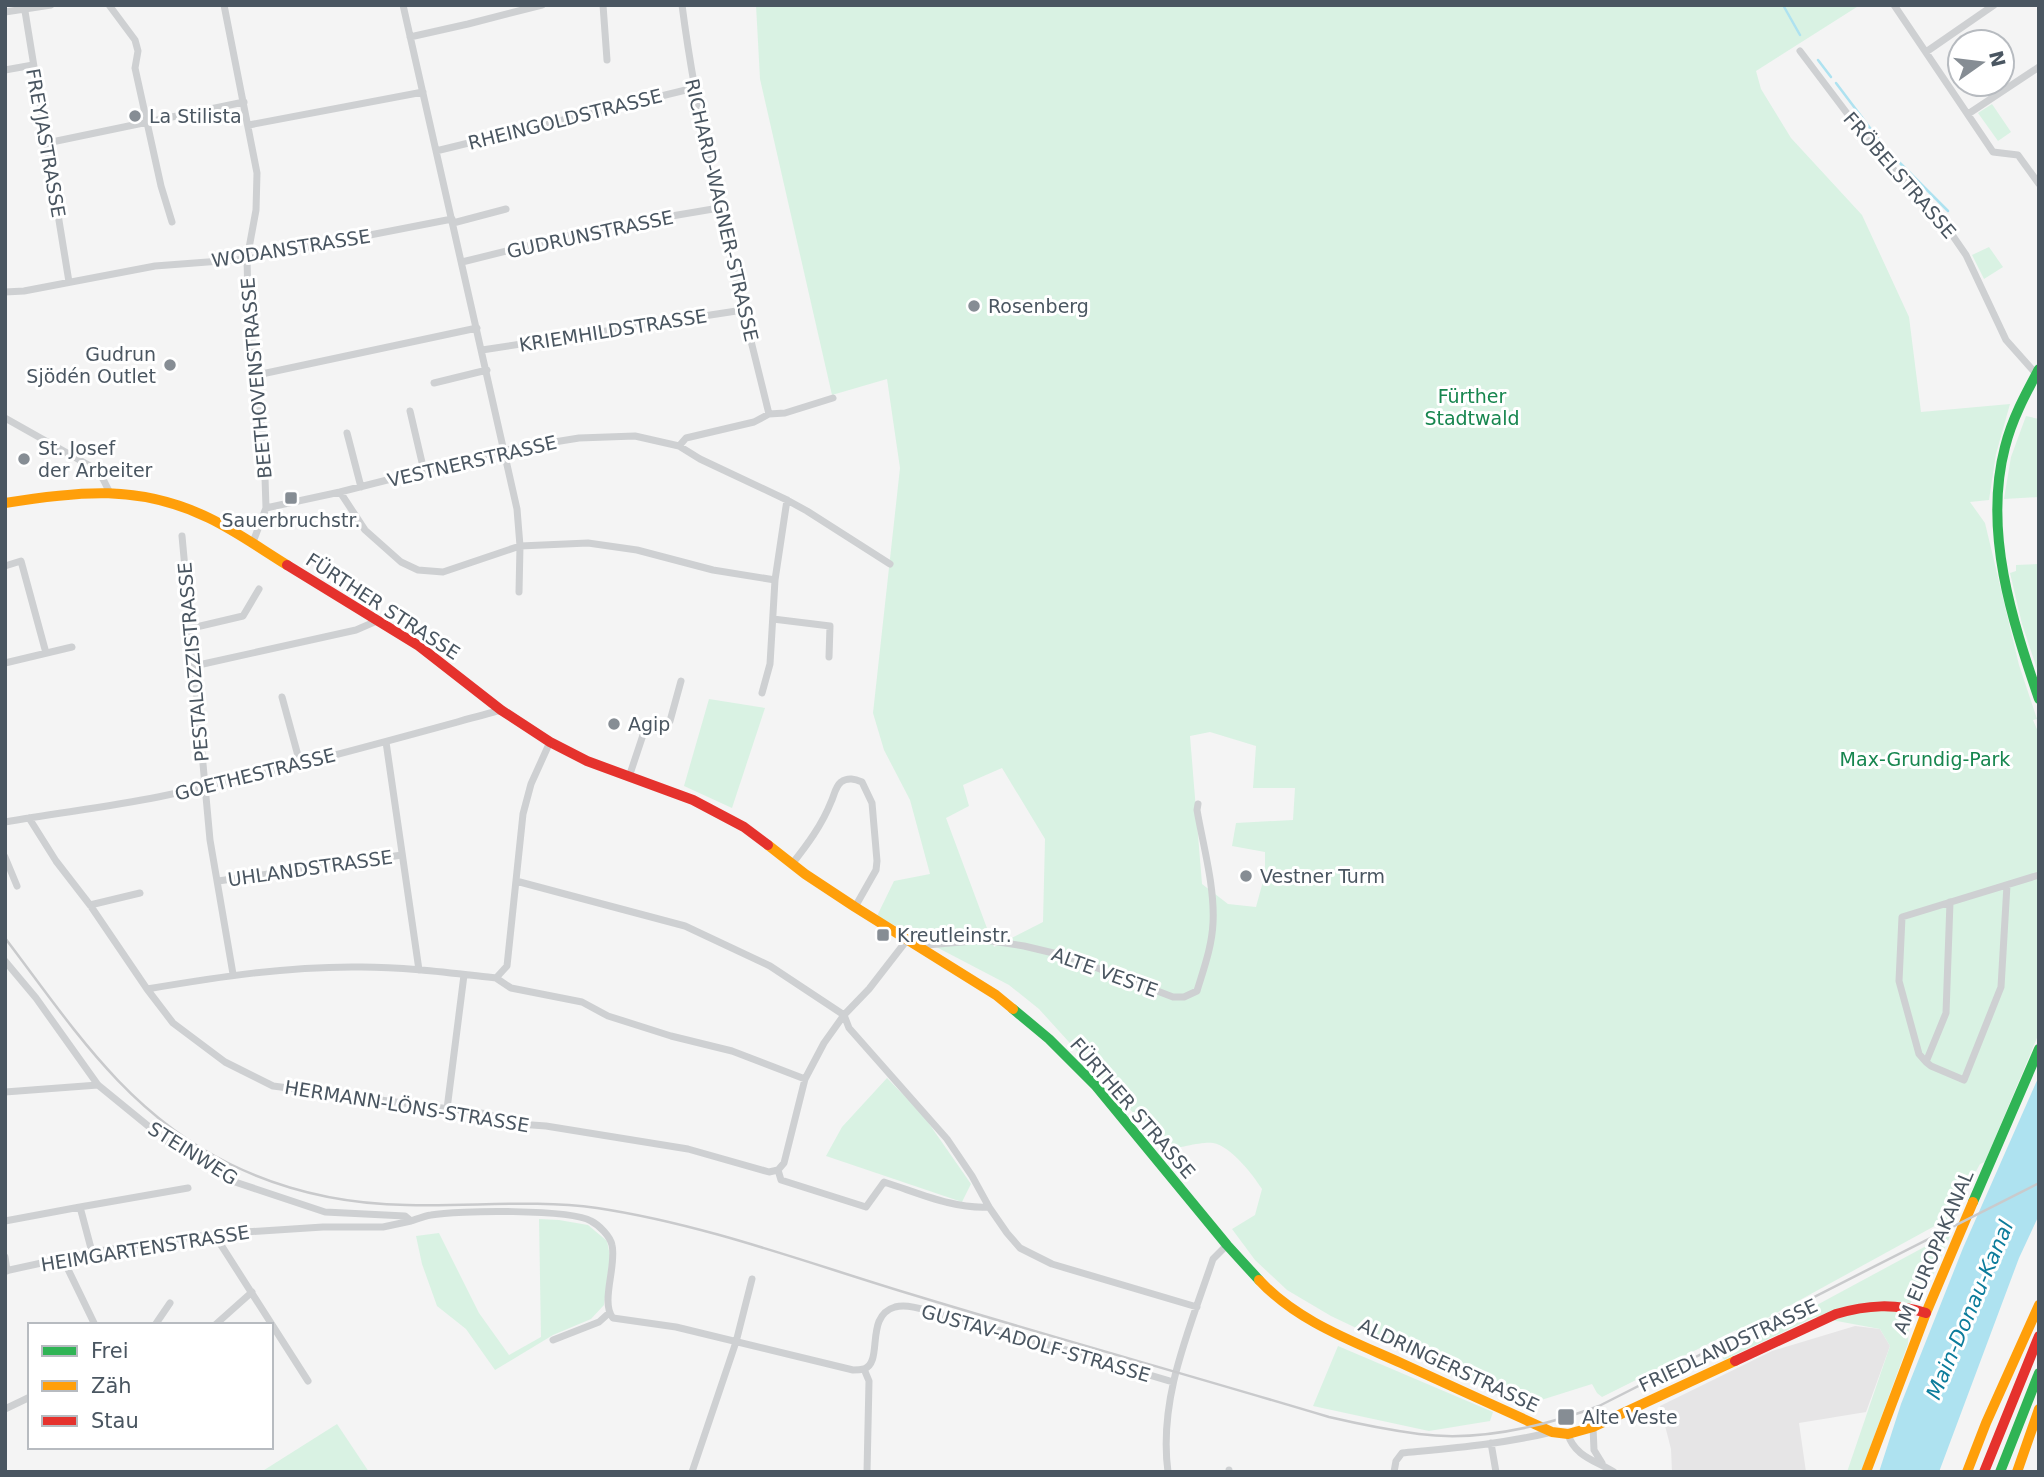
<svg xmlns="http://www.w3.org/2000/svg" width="2044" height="1477" viewBox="0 0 2044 1477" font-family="'DejaVu Sans',sans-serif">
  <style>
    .education { fill: #e6e5e6 }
    .green { fill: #d9f2e3; fill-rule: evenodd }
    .water { fill: #aee2f0 }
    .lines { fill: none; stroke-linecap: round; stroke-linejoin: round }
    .stream { stroke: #aee2f0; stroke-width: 2.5 }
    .street { stroke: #ced0d2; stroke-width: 7 }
    .fast { stroke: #30b455; stroke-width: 10 }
    .slow { stroke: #ff9f0a; stroke-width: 10 }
    .jam { stroke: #e5322d; stroke-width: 10 }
    .rail { stroke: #c9cacc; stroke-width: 2.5 }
    .poi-dot { fill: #868d94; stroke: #fff; stroke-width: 2.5 }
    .labels { text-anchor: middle; stroke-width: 6; stroke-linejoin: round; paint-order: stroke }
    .poi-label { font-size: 19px; fill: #4a5661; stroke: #fff; text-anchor: start }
    .street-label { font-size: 19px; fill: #4a5661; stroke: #fff }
    .park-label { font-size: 19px; fill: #17864f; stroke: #fff }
    .water-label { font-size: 21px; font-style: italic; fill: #0c7c9b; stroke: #fff }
  </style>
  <rect width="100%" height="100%" fill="#f4f4f4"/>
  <path class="education" d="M1855,1326L1880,1329L1890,1346L1866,1412L1799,1423L1806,1472H1672L1671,1449L1660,1406L1772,1351Z"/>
  <path class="green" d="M756,5H1860L1756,71L1761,89L1791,138L1862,215L1909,317L1921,412L2010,404L1996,454L1989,500L1970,502L1985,523L2019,665L2037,719L2033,720L2039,734V1033L1985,1162L1980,1164L1951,1217L1738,1334L1736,1330L1602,1397L1597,1393L1592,1384L1538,1401L1533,1412L1331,1316L1287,1290L1255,1260L1232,1229L1255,1215L1262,1189C1253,1175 1231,1146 1213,1143C1204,1141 1177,1148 1167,1150L1039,1009L1009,985L877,916L894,881L930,874L910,800L884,750L873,713L900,468L887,379L832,395L760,79ZM1210,732L1256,746L1253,788H1295L1293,820L1236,823L1232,846L1265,852V874L1256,907L1228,904L1202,884L1190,736ZM1002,768L1045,839L1043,922L994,947L946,818L969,806L963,785Z
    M1992,104L2011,132L1998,141L1978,113Z
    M1989,247L2003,267L1984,279L1972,255Z
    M2026,416L2039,419V497L2004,499L2011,457Z
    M2039,564V675L2022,624L2010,573L2016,571V565Z
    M709,699L765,708L732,808L684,786Z
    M887,1078L923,1115L971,1184L962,1202L826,1156L842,1127Z
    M539,1219L559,1220L588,1225L607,1241L610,1256L604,1305L591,1319L553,1335L495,1370L466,1329L437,1306L422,1264L416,1236L439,1233L479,1313L509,1355L541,1337Z
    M1951,1234L1929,1284L1916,1291L1904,1318L1909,1329L1908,1344L1861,1472H1847L1890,1346L1880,1329L1815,1317L1724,1360L1721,1354L1802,1313L1941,1238Z
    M1338,1346L1493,1412L1490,1421L1429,1431L1313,1406Z
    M337,1424L369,1472H261Z"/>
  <path class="water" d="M2039,1076V1215L2019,1258L1939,1472H1879L1901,1404L1963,1248Z"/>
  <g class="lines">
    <path class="stream" d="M1783,5L1800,35
      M1818,60L1831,77
      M1836,83L1879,140
      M1883,146L1948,211"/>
    <path class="street" d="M24,5L69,282
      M109,5L135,40L138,51L135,68L161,186L172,222
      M224,5L257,173L256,210L247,259L248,297L264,447L266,508L253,542
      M403,5L517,509L520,546L519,592
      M603,5L607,60
      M682,5C700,144 736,279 769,414
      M1894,5L1993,152L2018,155L2039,184
      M5,12L51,5
      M410,37L468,24L542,5
      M1800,51L1874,149L1944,223L1966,255L2006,340L2038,376
      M1926,52L1994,5
      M5,70L33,65
      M1968,114L2039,67
      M249,125L423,92
      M47,143L244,102
      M436,151L694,88
      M453,223L506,209
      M462,262L595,229L719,208
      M5,292L24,291L155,266L247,259L452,219
      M482,350L743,310
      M257,375L477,328
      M434,383L487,370
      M410,411L424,471
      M5,418L92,467L103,479L109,491
      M347,433L361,487
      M679,446L686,438L754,422L769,414L785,413L833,398
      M340,492L365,530L401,562L418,570L443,572L520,546L588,543L637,550L713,570L775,580
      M266,508L340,492L505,450L579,438L635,436L679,446L700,459L787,500L807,511L890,564
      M182,536L210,840L233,974
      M5,566L21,561L46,653
      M773,619L830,626L829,657
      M192,628L243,616L259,589
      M5,663L72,647
      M194,666L356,630L379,620
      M762,693L770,664L775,580L787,500
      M282,697L300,763
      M386,742L419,970
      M629,777L643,735L652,729L664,728L670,721L681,681
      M29,818L56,861L90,905L147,989L173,1023L225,1062L273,1086L488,1114L506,1123L546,1126L688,1149L769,1172L778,1170
      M5,822C56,813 108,807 158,797C274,773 387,741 501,710
      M5,857L17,886
      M792,864C807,845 822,825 831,802C834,796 835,787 841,782C848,777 855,779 862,782L872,803L877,861L876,870L855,907
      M218,881L402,855
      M516,881L685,926L770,966L844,1015L849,1028L947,1139L972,1176L989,1207L1007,1233L1020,1248L1052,1264L1197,1307
      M1950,902L1946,1013L1926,1062L1931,1066L1964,1080L2001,987L2007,885
      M90,905L140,893
      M5,961L36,998L98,1085L169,1143L235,1182L325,1212L405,1216L411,1221C417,1219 424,1216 431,1215C457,1210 571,1209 591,1221C599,1225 610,1236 612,1245C617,1265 600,1303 613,1318L676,1327L853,1370C857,1370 860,1370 864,1369C884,1362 864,1316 895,1307C911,1303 932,1313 947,1316C1023,1336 1098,1360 1173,1382
      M496,978L507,966L523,814L531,784L550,742
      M147,989C218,977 288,966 361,967C406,967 451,973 496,978L511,988L582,1002L608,1016L671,1036L732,1051L805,1079
      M1926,1062L1919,1054L1899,981L1902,917L2039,875
      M5,1092L98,1085
      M447,1109L464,975
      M80,1207L188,1188
      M989,1207C953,1209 919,1193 884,1182L866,1207L781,1180L778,1170L784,1163L805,1079L824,1043L844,1015L869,989L907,940L927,945L985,940L1024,946L1066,956L1173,997H1184L1197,991C1204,968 1212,946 1213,923C1215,887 1203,845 1197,810L1198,804
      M5,1221L80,1207L92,1252
      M214,1234L308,1381
      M5,1257L7,1271
      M63,1259L95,1325
      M5,1271L92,1252L214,1234L323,1227H383L411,1221
      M155,1325L170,1303
      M215,1325L252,1292
      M553,1340L599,1322L609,1313
      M864,1369L869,1381L867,1472
      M5,1409L30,1397
      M1593,1427L1594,1450L1602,1463
      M1568,1434C1574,1456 1596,1461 1614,1472
      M1491,1443L1496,1472
      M1229,1470V1472
      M692,1472L736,1342L752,1279
      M1168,1472C1158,1398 1190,1328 1213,1259L1227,1245
      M1394,1472L1396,1461L1402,1453C1453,1448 1503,1444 1552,1432"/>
    <path class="fast" d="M2039,369C2025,395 2012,419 2005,447C1983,531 2012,620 2039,699
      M1013,1009L1049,1039L1096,1086L1227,1245L1259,1280
      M1973,1202L2039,1049
      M2000,1472L2039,1373"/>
    <path class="slow" d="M5,503C78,491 140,484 209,518C236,531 261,549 287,565
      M768,845L805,874L855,907L996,995L1013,1009
      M1259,1280C1297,1321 1350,1340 1401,1363C1451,1386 1502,1409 1552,1432L1568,1434L1593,1427L1735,1361
      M1866,1472L1926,1313L1973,1202
      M1967,1472L1986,1423L2039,1305
      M2017,1472L2039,1409"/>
    <path class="jam" d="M287,565L419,646L501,710L550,742L587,761L693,800L744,827L768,845
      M1735,1361L1836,1314C1867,1305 1895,1303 1926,1313
      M1984,1472L2039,1336"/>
    <path class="rail" d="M5,938C72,1026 126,1113 230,1164C285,1191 346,1204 407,1205C470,1207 534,1199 597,1208C703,1224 805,1262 907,1293C1048,1336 1189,1375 1329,1417C1359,1424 1389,1430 1419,1434C1479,1442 1542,1427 1599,1406L2039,1183"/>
  </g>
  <g class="poi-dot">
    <circle cx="135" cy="116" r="7"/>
    <circle cx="974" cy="306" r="7"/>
    <circle cx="170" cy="365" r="7"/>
    <circle cx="24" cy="459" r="7"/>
    <rect x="284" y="491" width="14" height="14" rx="3.5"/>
    <circle cx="614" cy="724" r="7"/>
    <circle cx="1246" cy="876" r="7"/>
    <rect x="876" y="928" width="14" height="14" rx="3.5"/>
    <rect x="1557" y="1408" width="18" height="18" rx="3.5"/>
  </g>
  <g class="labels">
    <g class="poi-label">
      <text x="149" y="123">La Stilista</text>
      <text x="988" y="313">Rosenberg</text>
      <text x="156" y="361" text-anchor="end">Gudrun<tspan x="156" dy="22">Sjödén Outlet</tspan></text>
      <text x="38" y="455">St. Josef<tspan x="38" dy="22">der Arbeiter</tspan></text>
      <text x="291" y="527" text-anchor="middle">Sauerbruchstr.</text>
      <text x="628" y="731">Agip</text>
      <text x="1260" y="883">Vestner Turm</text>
      <text x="897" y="942">Kreutleinstr.</text>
      <text x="1582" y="1424">Alte Veste</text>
    </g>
    <g class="street-label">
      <text transform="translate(565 119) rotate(-14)" y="7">RHEINGOLDSTRASSE</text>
      <text transform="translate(46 143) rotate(80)" y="7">FREYJASTRASSE</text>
      <text transform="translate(1900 175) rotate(49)" y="7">FRÖBELSTRASSE</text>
      <text transform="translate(722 210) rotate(77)" y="7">RICHARD-WAGNER-STRASSE</text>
      <text transform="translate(590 234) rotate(-12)" y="7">GUDRUNSTRASSE</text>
      <text transform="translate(291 248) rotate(-9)" y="7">WODANSTRASSE</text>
      <text transform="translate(613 330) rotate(-9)" y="7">KRIEMHILDSTRASSE</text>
      <text transform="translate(256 378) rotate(-95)" y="7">BEETHOVENSTRASSE</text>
      <text transform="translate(472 461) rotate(-13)" y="7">VESTNERSTRASSE</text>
      <text transform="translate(383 606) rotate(33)" y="7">FÜRTHER STRASSE</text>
      <text transform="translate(193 662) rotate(-95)" y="7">PESTALOZZISTRASSE</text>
      <text transform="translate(255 774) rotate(-14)" y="7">GOETHESTRASSE</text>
      <text transform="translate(310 868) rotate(-8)" y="7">UHLANDSTRASSE</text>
      <text transform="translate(1105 972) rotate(20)" y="7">ALTE VESTE</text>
      <text transform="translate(407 1106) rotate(9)" y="7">HERMANN-LÖNS-STRASSE</text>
      <text transform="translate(1133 1108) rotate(49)" y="7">FÜRTHER STRASSE</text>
      <text transform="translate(193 1153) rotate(32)" y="7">STEINWEG</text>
      <text transform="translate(145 1248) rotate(-9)" y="7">HEIMGARTENSTRASSE</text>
      <text transform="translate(1933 1252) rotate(-67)" y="7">AM EUROPAKANAL</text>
      <text transform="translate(1036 1343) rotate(16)" y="7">GUSTAV-ADOLF-STRASSE</text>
      <text transform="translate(1728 1345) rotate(-25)" y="7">FRIEDLANDSTRASSE</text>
      <text transform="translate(1449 1365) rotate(25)" y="7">ALDRINGERSTRASSE</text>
    </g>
    <g class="park-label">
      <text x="1472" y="403">Fürther<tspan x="1472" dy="22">Stadtwald</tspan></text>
      <text x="1925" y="766">Max-Grundig-Park</text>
    </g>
    <g class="water-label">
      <text transform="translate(1970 1310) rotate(-67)" y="7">Main-Donau-Kanal</text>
    </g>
  </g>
  <rect width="2044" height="1477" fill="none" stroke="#4a5661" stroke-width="14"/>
  <rect x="28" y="1323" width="245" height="126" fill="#ffffff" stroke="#b7bbc0" stroke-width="2"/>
  <rect x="42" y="1346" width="35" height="10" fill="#30b455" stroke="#b7bbc0" stroke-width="2"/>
  <text x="91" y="1358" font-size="21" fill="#4a5661">Frei</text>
  <rect x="42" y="1381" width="35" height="10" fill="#ff9f0a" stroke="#b7bbc0" stroke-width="2"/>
  <text x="91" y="1393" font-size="21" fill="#4a5661">Zäh</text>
  <rect x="42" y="1416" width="35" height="10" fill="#e5322d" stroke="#b7bbc0" stroke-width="2"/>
  <text x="91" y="1428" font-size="21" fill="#4a5661">Stau</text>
  <g transform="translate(1981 63) rotate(76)"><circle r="33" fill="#ffffff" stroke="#b7bbc0" stroke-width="2"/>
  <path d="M0-5L12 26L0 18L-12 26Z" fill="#868d94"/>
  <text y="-10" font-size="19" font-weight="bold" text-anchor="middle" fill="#4a5661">N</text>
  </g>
</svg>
